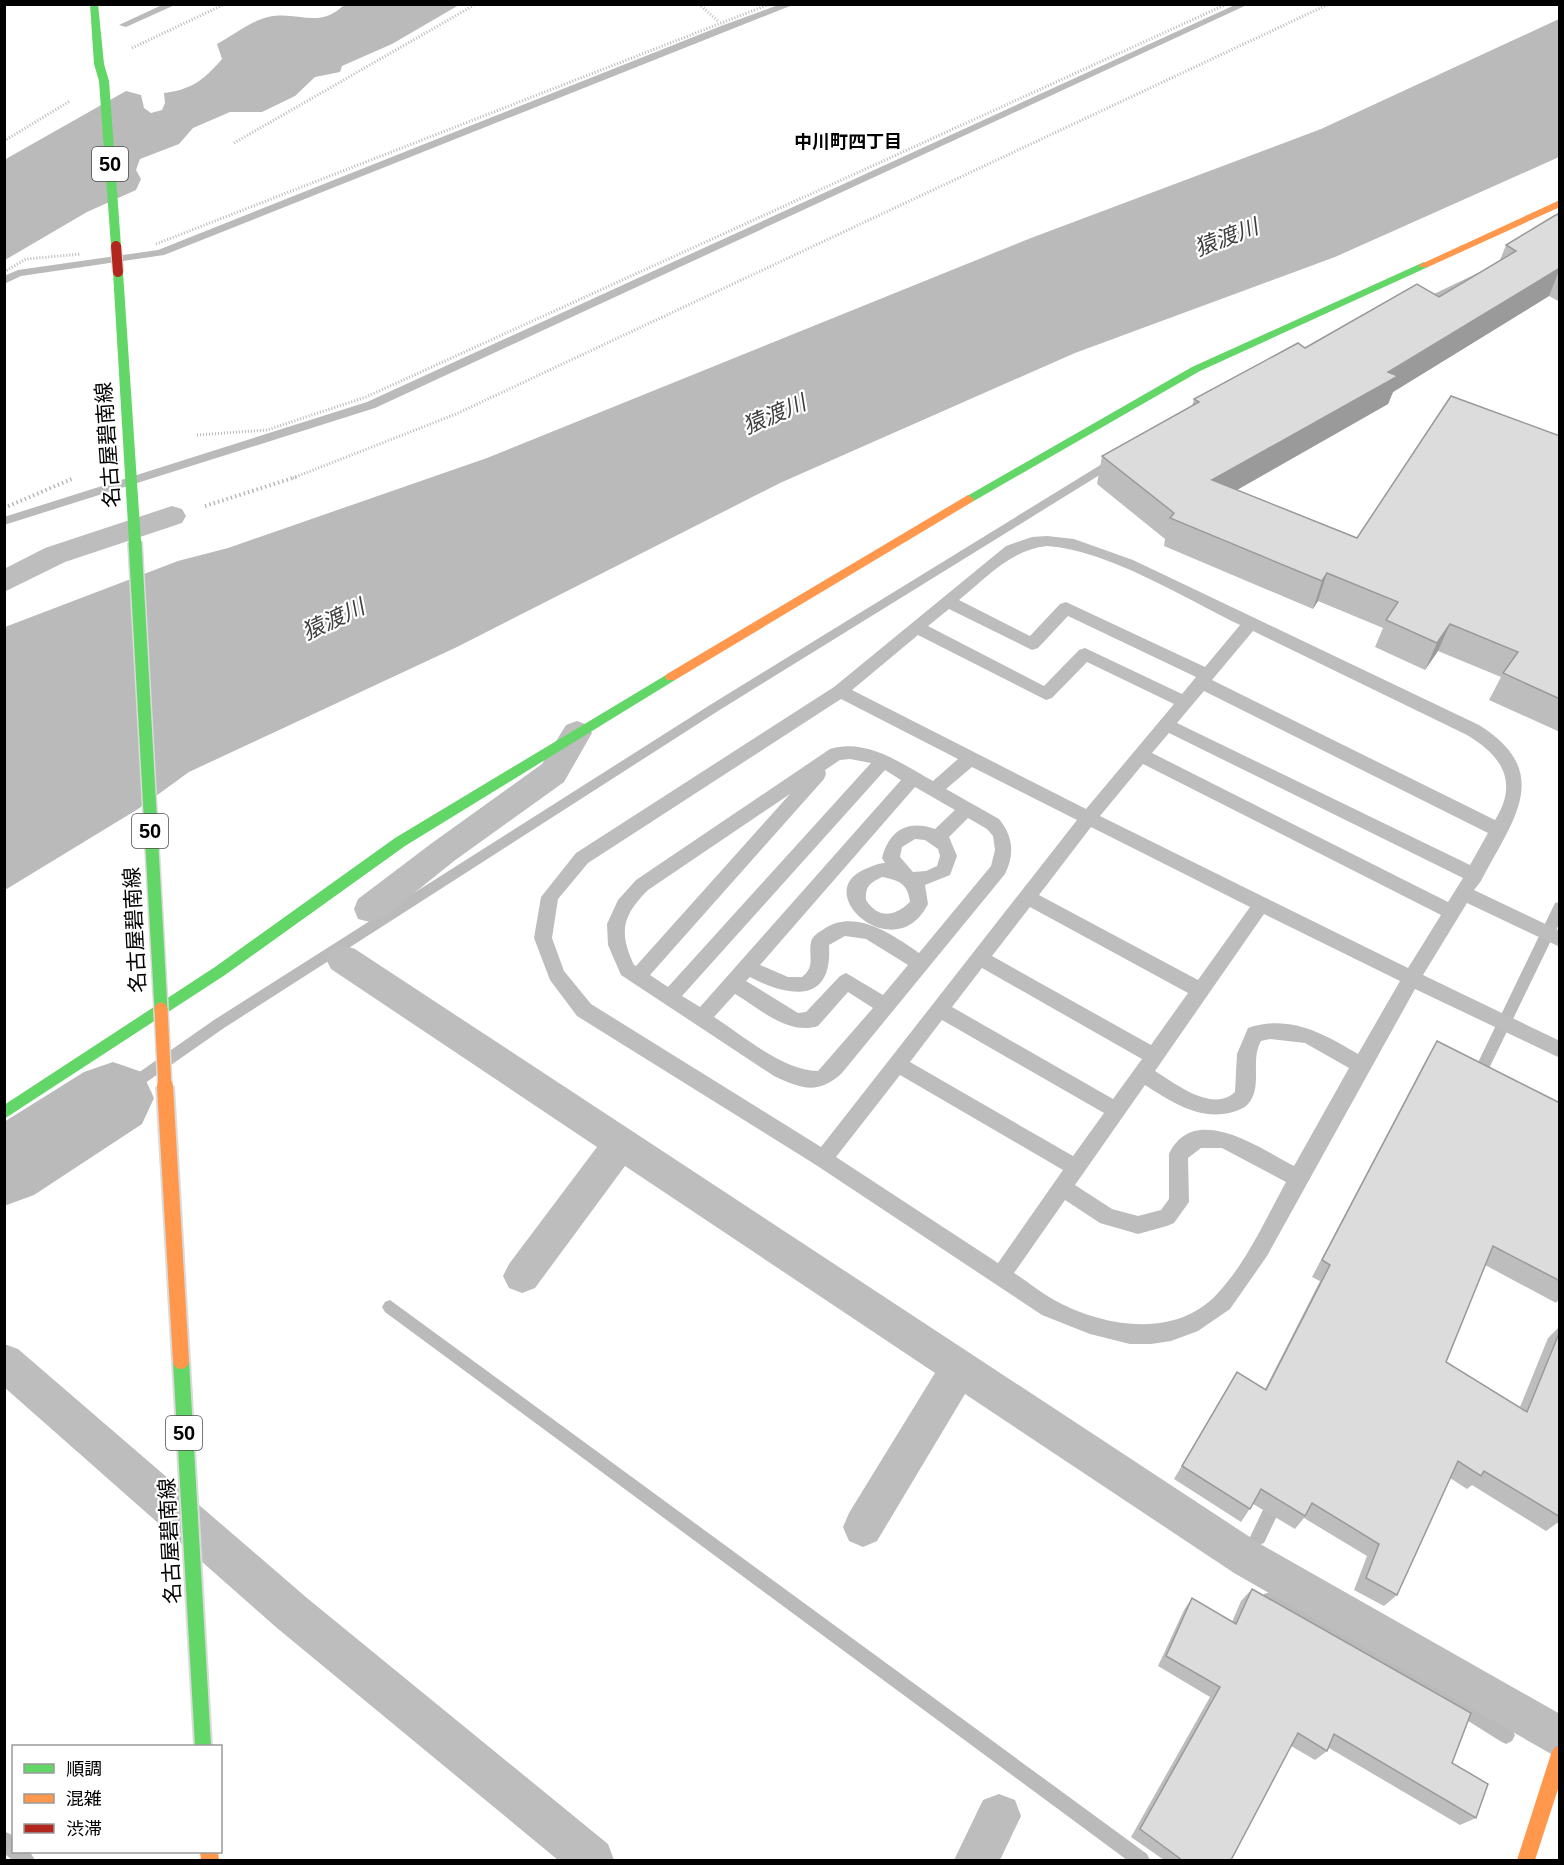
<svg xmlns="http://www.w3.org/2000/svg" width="1564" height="1865" viewBox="0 0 1564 1865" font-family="Helvetica,'Noto Sans JP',sans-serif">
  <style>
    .water { fill: #bababa }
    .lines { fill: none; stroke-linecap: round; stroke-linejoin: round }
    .stream { fill: #bababa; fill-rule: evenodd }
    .river { fill: #bababa; fill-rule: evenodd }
    .path-far1 { stroke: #b8b8b8; stroke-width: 3; stroke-dasharray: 1 2; stroke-linecap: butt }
    .path { stroke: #b8b8b8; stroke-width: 4; stroke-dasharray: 1.5 3; stroke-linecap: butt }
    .lane { fill: #bdbdbd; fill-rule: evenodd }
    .street { fill: #bdbdbd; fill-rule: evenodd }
    .fast { fill: #63d668; fill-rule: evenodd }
    .slow { fill: #ff974d; fill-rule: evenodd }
    .fast-bridge-far1-casing { stroke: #dbdbdb; stroke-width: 16; stroke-linecap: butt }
    .fast-bridge-casing { stroke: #dbdbdb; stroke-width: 20; stroke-linecap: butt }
    .slow-bridge-far1-casing { stroke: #dbdbdb; stroke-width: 16; stroke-linecap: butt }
    .slow-bridge-casing { stroke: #dbdbdb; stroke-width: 20; stroke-linecap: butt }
    .jam-bridge-casing { stroke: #dbdbdb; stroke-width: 12; stroke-linecap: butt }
    .fast-bridge-far1 { stroke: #63d668; stroke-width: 13 }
    .fast-bridge { stroke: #63d668; stroke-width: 16 }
    .slow-bridge-far1 { stroke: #ff974d; stroke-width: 13 }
    .slow-bridge { stroke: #ff974d; stroke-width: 16 }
    .jam-bridge { stroke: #b3261e; stroke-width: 10 }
    .wall { fill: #bdbdbd }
    .shaded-wall { fill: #9a9a9a }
    .building { fill: #dcdcdc; stroke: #9a9a9a; stroke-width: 1.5 }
    .labels { text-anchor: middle; stroke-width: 4.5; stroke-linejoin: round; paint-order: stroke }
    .far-neighbourhood-label { font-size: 18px; font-weight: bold; fill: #000; stroke: #fff }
    .shield { fill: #fff; stroke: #4c4c4c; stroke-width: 1.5 }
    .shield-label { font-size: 20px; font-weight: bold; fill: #000 }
    .street-label { font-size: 21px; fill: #000; stroke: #fff }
    .water-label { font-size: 22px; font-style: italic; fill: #3e3e3e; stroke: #fff }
  </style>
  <rect width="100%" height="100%" fill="#fff"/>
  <path class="water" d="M344,5H459L392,44L342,66L340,72L315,77L295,96L262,112H230L193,128L179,144L140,159L136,170L141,179L136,190L87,212L5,260L4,160L126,91L141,95L144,108L151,113L162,110L165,103L164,93C191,90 205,79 222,59L217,44C232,36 251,21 268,17C298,10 318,30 344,5Z
    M1559,19V157L1335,257L1075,353L780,483L457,647L189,772L138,809L5,890V627L178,561L228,548L487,458L1031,238L1321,129Z"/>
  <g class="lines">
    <path class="stream" d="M164,4H177L126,27L119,25Z
      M781,4H795L164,255L21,276L4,284V276L18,270L158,250L721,26Z
      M1237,4H1249L375,408L4,525V517L367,402Z
      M1482,271L1487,274L1486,276L1424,305L1420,306L1415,303Z
      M1115,456L1121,460L1119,463L718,711L224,1028L118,1102L113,1104L108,1102L106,1098L108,1094L214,1020L710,705Z
      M1560,902V922L1481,1085L1476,1087L1471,1085L1469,1081L1471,1077L1555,903Z
      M390,1300L1147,1854L1150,1860H1127L385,1312L382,1307L385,1302Z
      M1277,1491L1283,1493L1285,1499L1264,1543L1258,1545L1252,1543L1250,1537L1271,1493Z
      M1270,1592L1447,1688L1512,1729L1515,1735L1512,1741L1506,1744L1500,1741L1435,1700L1264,1606L1262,1600L1264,1594Z
      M4,1831L14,1836V1852H30L35,1860H12L4,1853Z"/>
    <path class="river" d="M113,1062L142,1072L154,1098L142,1124L34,1195L4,1206V1122L84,1072Z"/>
    <path class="path-far1" d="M699,4L719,22
      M132,48L225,4
      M4,141L70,101
      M234,143L476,4
      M156,244L770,4
      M4,272L26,259L81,254
      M197,435L267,430L366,397L1227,4
      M293,478L456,414L1329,4"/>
    <path class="path" d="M205,506L296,477
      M4,508L74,478"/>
    <path class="lane" d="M1047,536L1074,539L1133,560L1479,725C1556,773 1511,822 1481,881L1474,890L1560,931V947L1467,903L1423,975L1560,1041V1058L1415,989L1267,1256L1230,1309L1198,1331L1171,1341L1151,1344H1130L1090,1334L1042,1315L816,1165L577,1016L550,980L534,938L541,897L576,853L834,687L1006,546L1032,537ZM1047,546C1108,550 1184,598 1240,625L1205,667L1066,602L1060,604L1030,636L959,600C986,578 1010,550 1047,546ZM949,609L1032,650L1038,648L1068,616L1196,677L1182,694L1085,648L1079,650L1044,686L928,626ZM1253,631L1467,735C1502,756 1519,782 1495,820L1212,680ZM918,635L1046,700L1052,698L1087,662L1174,704L1086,809L852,690ZM1204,691L1488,833L1470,865L1177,723ZM841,699L958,759L933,781C902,764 867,738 830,749L636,880L618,900L607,924L608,945L621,975L774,1076C802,1089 818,1095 842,1073L1005,874C1015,854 1013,836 999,819L946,789L972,767L1077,820L821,1147L591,1004L564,971L552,938L558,899L588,863ZM1169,733L1463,878L1448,902L1152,753ZM850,759L871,763L668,987L650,975L824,779L826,774L825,770L840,760ZM1143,764L1441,915L1408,968L1100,816ZM885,770L901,780L700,1007L682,996ZM915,787L955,810L935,829C907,819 889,831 882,858L885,863C877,863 871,867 863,870C811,895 896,968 928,904L925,885L950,875L957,856L949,837L968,818L987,829L993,836L995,850L991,866L919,953C893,935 855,908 824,929C819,932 812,936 811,942C808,956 816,966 802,977H788L760,965ZM790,794L636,966L634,965C618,931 623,915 648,890ZM1091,827L1250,907L1198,980L1039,895ZM915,839L925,840L938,849L940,856L937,866L926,871L913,872L900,857L902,847ZM882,877C899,880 908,884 910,902C895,916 879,920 866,900C865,886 870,883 882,877ZM1030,907L1188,993L1151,1045L992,956ZM1264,914L1400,981L1358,1054C1323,1033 1289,1014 1248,1028L1237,1054L1235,1092C1212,1113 1176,1084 1155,1071ZM845,936L866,939L908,965L883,995L846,973L840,976L806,1012L798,1013L746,981L750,977C788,997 833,1005 829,945ZM982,968L1142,1059L1113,1099L952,1007ZM848,992L873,1008L818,1071C783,1071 744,1036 714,1017L735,994C759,1008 788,1036 818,1026ZM942,1020L1104,1113L1073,1156L910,1062ZM1270,1039L1305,1043L1349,1068L1294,1166C1261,1149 1194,1101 1169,1154V1199L1161,1210L1138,1216L1112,1209L1075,1185L1145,1085C1176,1105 1209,1126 1245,1107C1265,1089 1249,1062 1261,1041ZM900,1075L1063,1170L998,1263L836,1157ZM1201,1148H1222L1286,1182C1265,1220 1247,1262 1217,1294C1176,1339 1104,1327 1056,1301C1041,1293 1028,1282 1014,1273L1065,1200L1100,1223L1138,1234L1167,1226L1174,1223L1189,1202L1188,1158Z"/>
    <path class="street" d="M172,506L182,509L186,516L182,523L65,562L4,592V569L45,548Z
      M577,721L588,725L592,733L564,782L454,861L382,919L370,922L358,919L354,909L358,899L432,843L542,764L566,725Z
      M343,945L355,949L1262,1545L1560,1714V1759L1234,1573L965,1394L877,1541L863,1547L849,1541L843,1527L849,1513L935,1373L625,1166L535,1288L522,1293L509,1288L503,1276L509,1264L597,1147L331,969L326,959L331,949Z
      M4,1344L18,1349L307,1598L608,1844L614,1860H558L277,1628L4,1387Z
      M999,1794L1015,1800L1021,1816L1000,1860H954L983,1800Z"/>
    <path class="fast" d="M90,4H98L104,64L109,81L121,246L116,249L111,246L99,81L94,64Z
      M1424,262L1429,265L1428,267L1200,371L972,502L968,503L962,499L1192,367Z
      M118,269L123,272L141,542L135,546L129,542L113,272Z
      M671,672L675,674L677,677L675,680L405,846L225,975L4,1119V1105L215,967L395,838Z"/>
    <path class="slow" d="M1560,200V207L1428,267H1420L1419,265Z
      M968,495L974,499L972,502L675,680H667L665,677L667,674Z
      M1560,1745V1783L1535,1860H1517L1551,1754L1554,1748Z
      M200,1852H218L219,1860H201Z"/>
    <defs>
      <path id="fast-bridge-far1" d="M135,542L161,1009"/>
      <path id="fast-bridge" d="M181,1361L203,1746"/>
      <path id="slow-bridge-far1" d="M161,1009L165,1088"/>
      <path id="slow-bridge" d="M165,1086L181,1361"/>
      <path id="jam-bridge" d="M116,246L118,272"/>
    </defs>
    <use href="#fast-bridge-far1" class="fast-bridge-far1-casing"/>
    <use href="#fast-bridge" class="fast-bridge-casing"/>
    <use href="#slow-bridge-far1" class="slow-bridge-far1-casing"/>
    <use href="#slow-bridge" class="slow-bridge-casing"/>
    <use href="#jam-bridge" class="jam-bridge-casing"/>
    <use href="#fast-bridge-far1" class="fast-bridge-far1"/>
    <use href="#fast-bridge" class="fast-bridge"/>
    <use href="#slow-bridge-far1" class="slow-bridge-far1"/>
    <use href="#slow-bridge" class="slow-bridge"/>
    <use href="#jam-bridge" class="jam-bridge"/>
  </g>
  <path class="wall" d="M1560,213V302L1549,296L1393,392L1388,404L1237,490L1357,538L1560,436V732L1489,700L1501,677L1438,651L1425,670L1375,647L1383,628L1318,601L1313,609L1164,546L1165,539L1097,484L1102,456L1192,406L1194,399L1305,348L1439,297L1500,260L1506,245Z
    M1437,1041L1557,1102L1560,1096V1298L1556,1303L1485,1265L1446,1362L1520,1407L1548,1338L1560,1326V1521L1546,1531L1472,1485L1467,1489L1450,1478L1397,1595L1384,1606L1354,1590L1367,1556L1304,1518L1295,1529L1253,1504L1241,1522L1174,1479L1237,1372L1265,1389L1320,1281L1312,1277L1426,1060Z
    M1252,1589L1452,1763L1476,1818L1460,1825L1329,1748L1327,1751L1315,1760L1291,1746L1231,1860H1164L1131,1837L1210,1697L1158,1666L1184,1610L1192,1598L1232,1622L1241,1601Z"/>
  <path class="shaded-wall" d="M1560,268L1549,296L1393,392L1388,404L1205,508L1212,480Z
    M1327,573L1318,601L1313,609L1322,581Z
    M1450,624L1438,651L1425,670L1437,643Z"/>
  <path class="building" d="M1560,213V268L1388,372L1398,376L1212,480L1357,538L1451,396L1560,436V699L1503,673L1518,652L1450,624L1437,643L1386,620L1398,602L1327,573L1322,581L1170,518L1174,513L1102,456L1199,402L1194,399L1298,343L1305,348L1417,284L1439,297L1516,251L1506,245L1554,216Z
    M1437,1041L1560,1103V1281L1493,1246L1446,1362L1527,1412L1560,1331V1517L1484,1471L1481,1476L1458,1461L1397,1595L1366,1578L1379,1544L1312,1503L1305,1516L1261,1489L1250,1509L1182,1466L1237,1372L1266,1390L1330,1265L1322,1260Z
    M1252,1589L1471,1713L1452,1763L1488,1784L1476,1818L1334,1734L1327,1751L1298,1733L1231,1860H1182L1140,1829L1220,1687L1166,1656L1192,1598L1236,1624Z"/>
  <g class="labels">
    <g class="far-neighbourhood-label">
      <text x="848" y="148">中川町四丁目</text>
    </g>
    <g class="shield">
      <rect x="92" y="147" width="36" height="34" rx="4.5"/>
      <rect x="132" y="814" width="36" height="34" rx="4.5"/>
      <rect x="166" y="1416" width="36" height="34" rx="4.5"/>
    </g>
    <g class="shield-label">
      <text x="110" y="171">50</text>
      <text x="150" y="838">50</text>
      <text x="184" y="1440">50</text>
    </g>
    <g class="street-label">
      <text transform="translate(108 445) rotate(-94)" y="7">名古屋碧南線</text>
      <text transform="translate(135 930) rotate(-93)" y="7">名古屋碧南線</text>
      <text transform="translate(170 1541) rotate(-93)" y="7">名古屋碧南線</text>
    </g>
    <g class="water-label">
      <text transform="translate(1226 237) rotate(-21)" y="8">猿渡川</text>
      <text transform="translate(774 414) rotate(-23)" y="8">猿渡川</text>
      <text transform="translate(333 619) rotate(-25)" y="8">猿渡川</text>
    </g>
  </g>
  <rect width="1564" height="1865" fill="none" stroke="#000000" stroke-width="12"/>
  <rect x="12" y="1745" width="210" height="108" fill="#ffffff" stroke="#999999" stroke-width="1.5"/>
  <rect x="24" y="1764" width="30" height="9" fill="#63d668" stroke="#999999" stroke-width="1.5"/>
  <text x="66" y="1775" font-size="18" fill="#000000">順調</text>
  <rect x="24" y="1794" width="30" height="9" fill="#ff974d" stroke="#999999" stroke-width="1.5"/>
  <text x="66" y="1805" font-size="18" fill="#000000">混雑</text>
  <rect x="24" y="1824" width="30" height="9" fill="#b3261e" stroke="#999999" stroke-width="1.5"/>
  <text x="66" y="1835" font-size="18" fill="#000000">渋滞</text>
</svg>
